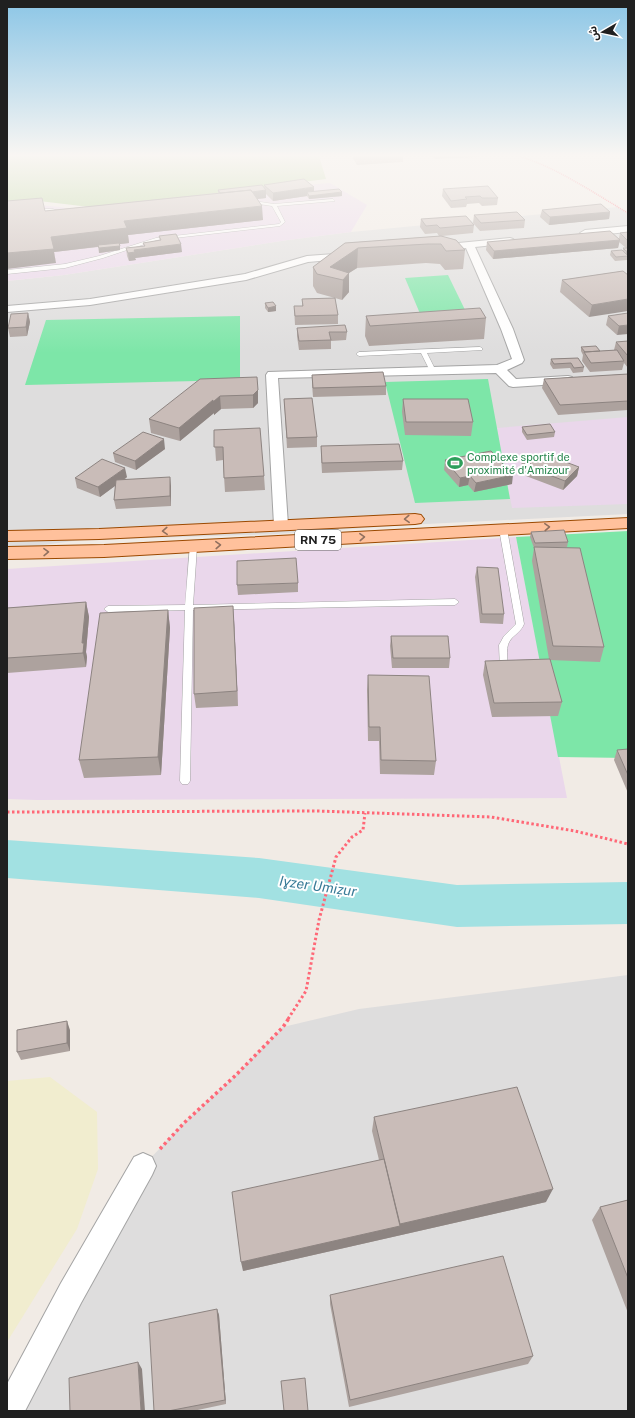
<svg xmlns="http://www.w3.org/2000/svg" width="635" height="1418" viewBox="0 0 635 1418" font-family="'Public Sans','Noto Sans Arabic',sans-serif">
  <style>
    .residential { fill: #dedddd }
    .industrial { fill: #ead7eb }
    .farmland { fill: #f1edcf }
    .forest { fill: #b5d497 }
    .pitch { fill: #7de6a8 }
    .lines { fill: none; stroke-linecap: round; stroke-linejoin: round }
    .river { fill: #a2e1e2; fill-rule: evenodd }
    .service-casing { stroke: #a4a4a4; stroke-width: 1 }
    .minor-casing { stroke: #a4a4a4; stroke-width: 2 }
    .primary-casing { stroke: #9b4900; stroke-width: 2 }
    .path-far2 { stroke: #ff6877; stroke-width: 1.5; stroke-dasharray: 1 1; stroke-linecap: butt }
    .path-far1 { stroke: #ff6877; stroke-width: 3; stroke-dasharray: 2.5 2.5; stroke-linecap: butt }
    .path { stroke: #ff6877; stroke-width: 3.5; stroke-dasharray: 3 3; stroke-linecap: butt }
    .service { fill: #fff; fill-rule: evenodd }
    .minor { fill: #fff; fill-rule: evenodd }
    .primary { fill: #ffc19c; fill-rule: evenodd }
    .wall { fill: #ada29e }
    .shaded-wall { fill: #8d8481 }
    .building { fill: #c9bcb8; stroke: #8d8481 }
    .oneway { stroke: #90705e }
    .labels { text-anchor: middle; stroke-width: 4; stroke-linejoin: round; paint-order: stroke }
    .far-leisure-label { font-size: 11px; fill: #27864d; stroke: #fff; text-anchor: start }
    .shield { fill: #fff; stroke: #636363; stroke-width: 1 }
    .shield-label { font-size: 12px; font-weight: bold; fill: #202020 }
    .water-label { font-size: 14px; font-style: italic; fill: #397b97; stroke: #fff }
  </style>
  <rect width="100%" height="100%" fill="#f1ebe5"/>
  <path class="residential" d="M618,207L628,214V514L407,525L277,534L80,540L7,550V281L64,275L288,240L351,232Z
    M628,975V1411H9L143,1166L184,1123L236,1075L283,1027L359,1009Z"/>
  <path class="industrial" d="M330,183L367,205L351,232L288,240L64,275L7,281V208L37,205L61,207L92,215L294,186Z
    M628,417V504L512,508L497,428Z
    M516,537L567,798L37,800L7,799V569Z"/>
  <path class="farmland" d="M50,1077L97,1112L98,1169L77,1229L7,1342V1081Z"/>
  <path class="forest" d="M7,155H344L319,156L326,179L98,208L39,201L7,204Z"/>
  <path class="pitch" d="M448,275L467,314L421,316L405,278Z
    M240,316V380L25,385L46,320Z
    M488,379L510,499L415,503L385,382Z
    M628,531V758L558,757L516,537Z"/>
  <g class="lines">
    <path class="river" d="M7,840L259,858L457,885L628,882V924L457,927L259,898L7,878Z"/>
    <defs>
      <path id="service" d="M333,199L335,201L277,206L285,222L280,226L157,240L103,258L65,268L7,274V270L65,264L99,256L156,238L279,224L281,222L272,206L245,202L247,200L274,204Z
        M34,209H53L66,214L64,215L52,211H32Z
        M480,347L482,348V350L427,353L436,371L433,373L430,371L421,353L359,356L356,354L359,352Z
        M500,527H503L507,529L524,624C521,631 517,633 512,638C504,646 508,659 508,669L504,672L500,669L499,645L504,636L516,624L499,529Z
        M190,545H196L197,547L193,605L455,599L459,602L455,605L193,610L190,781L188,784H182L180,781L185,610L108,612L104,609L108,606L185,605Z"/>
      <path id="minor" d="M628,226V232L585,236L580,233L585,230Z
        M510,238L513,239L515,241L513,243L475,247L513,329L524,360L522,363L507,370L516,379L568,376L572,377L574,380L572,383L513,387L509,386L496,373L278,378L288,525L286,528L281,529L276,528L274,525L266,375L268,372L497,365L512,359L501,329L466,248L438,251L433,248L438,245Z
        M348,253L352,254L353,256L352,258L308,262L246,280L90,305L7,312V306L90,299L245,274L307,256Z
        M143,1153L152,1157L156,1166L152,1175L81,1303L25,1411H7V1384L61,1283L134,1157Z"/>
      <path id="primary" d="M415,514L421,515L424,519L421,523L415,524L99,539L7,541V531L99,529Z
        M628,518V528L104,557L7,559V547L104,545Z"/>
    </defs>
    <use href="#service" class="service-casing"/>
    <use href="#minor" class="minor-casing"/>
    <use href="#primary" class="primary-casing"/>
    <path class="path-far2" d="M492,155H506
      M515,155C555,166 592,192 628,213"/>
    <path class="path-far1" d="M7,812L317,811L491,817L575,831L628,844
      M288,1019L306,991L319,920L336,857L352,837L363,830L365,813"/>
    <path class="path" d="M160,1149L184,1123L236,1075L283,1027L289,1018"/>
    <use href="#service" class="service"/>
    <use href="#minor" class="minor"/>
    <use href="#primary" class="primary"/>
  </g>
  <path class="wall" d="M354,155H409V156H403V162L357,165L353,158Z
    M431,155H480V157L435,159Z
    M264,185L314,192H342V196L309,199L307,196L273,201L266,194V198L257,199L263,220L128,235L129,243L119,244L120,250L99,253L98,247L54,252L56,263L45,211L218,193V190L264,188Z
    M443,189L498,198L497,205L482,206L479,203L467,204L466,207L451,208L442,196Z
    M542,210L610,212L609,219L549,225L540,217Z
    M474,215L525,220L524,228L480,231L473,223Z
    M421,219L474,225L473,233L442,236L465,250L463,269L445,270L440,264L426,263L357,268L349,273V292L342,300L335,298L338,315V324L295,325L294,306H302V299L335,298L317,293L313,286V267L345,243L439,236L437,233L425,234L420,227Z
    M628,232V255H627L628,256L627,260L615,261L610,255L611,251H623V248H626L619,242L618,248L493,259L486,250L487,242L619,238L620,233Z
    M159,236L182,252L135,258L136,260L129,261L127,256L126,248L144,246L143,243L160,241Z
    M623,271L589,317L560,292L562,280Z
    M265,303L276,311L268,312L265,308Z
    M28,313L30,322L27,336L10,337L8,328Z
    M628,313L617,335L606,325L608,316Z
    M366,316L486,318L484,339L369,346L365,336Z
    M297,328L347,332L346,340L331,341V349L299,350L297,336Z
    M628,341V368L624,363L622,370L590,372L582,361L583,355L581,351V347L600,351L614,350L616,342Z
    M578,358L584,367L583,372L573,373L570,368L553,369L550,364L551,359Z
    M628,374V410L558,415L542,388L544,379Z
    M312,375L386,386V395L313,397L312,384Z
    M257,377L258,403L253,408L221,409L214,415V413L180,441L151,433L149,419Z
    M284,399L317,437V447L287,448Z
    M403,399L473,422L471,436L405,435L402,412Z
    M522,427L555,432L554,437L527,440L522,432Z
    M214,430L264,476L265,490L225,492L223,460L216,461Z
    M321,446L403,461L402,470L322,473L321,456Z
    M165,449L136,470L115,462L113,453Z
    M445,460L512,484L474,492L468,485L459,487L444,470Z
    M522,461L579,467L577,476L563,490L526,476L527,473L520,471Z
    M127,477L124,480L171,486V506L116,509L114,500L115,486L100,497L77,488L75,478Z
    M531,532L568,542L567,547L548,548L604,647L600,662L550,660L562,702L558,716L492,717L483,675L485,661L549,659L532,561L534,548L530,537Z
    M477,567L504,614L503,624L480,623L475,577Z
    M298,583V592L238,595L237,585Z
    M86,602L89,617L86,652L87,657L86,667L7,673V608Z
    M168,610L170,628L161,775L84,778L79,760Z
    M234,620L238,706L196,708L194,694Z
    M391,636L450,658L449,668H392L390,646Z
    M368,675L436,761L434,775L380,774L379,741H368L367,690Z
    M628,749V793L614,760L617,750Z
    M70,1030V1051L21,1060L17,1052Z
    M374,1117L546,1202L243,1271L379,1160L372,1131Z
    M628,1200V1313L592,1220L600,1207Z
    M330,1295L533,1356L528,1364L349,1407L330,1304Z
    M217,1309L219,1315L226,1404L193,1411H154Z"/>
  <path class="shaded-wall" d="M402,155H409V156H403V155Z
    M314,187V195L342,192V196L309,199V196L307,192V196L273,201V193Z
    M266,190V198L222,203V195Z
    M262,206L263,220L128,235L129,243L54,252L56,263L7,269V253L51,237L124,221Z
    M610,212L609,219L549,225L550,217Z
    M620,240L618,248L493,259L494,251Z
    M181,244L182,252L135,258L136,260L129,261L128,253L134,250Z
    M120,246V250L99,253V248Z
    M358,248L357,268L349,273V292L342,300L343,280L330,267Z
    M626,251H628V255L626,256Z
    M628,299V311L589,317L592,305Z
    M276,306V311L268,312V308Z
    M28,313L30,322L27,336L26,327Z
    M628,325V334L617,335L619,326Z
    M258,390V403L253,408V395Z
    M220,396L221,409L214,415V413L180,441L179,428L213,400Z
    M164,439L165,449L136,470L135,461Z
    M579,467L577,476L563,490L565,481Z
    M125,468L127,477L100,497L98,487Z
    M513,475L512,484L474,492L476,483Z
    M470,476L468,485L459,487L460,478Z
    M170,477L171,486V506L170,496Z
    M86,602L89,617L86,652L87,657L86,667L83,653L82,643Z
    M233,606L234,620L238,706L237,691Z
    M168,610L170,628L161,775L158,757Z
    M67,1021L70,1030V1051L67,1043Z
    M553,1189L546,1202L243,1271L241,1262L400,1226V1224Z
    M217,1309L219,1315L226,1404L225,1400Z
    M138,1362L142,1369L145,1411H141Z"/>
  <path class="building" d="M355,155H403L357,157Z
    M304,179L314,187L273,193L264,185Z
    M262,185L266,190L252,192L251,190L220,193L218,190Z
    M488,186L498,198H482L480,196L465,197L467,199L451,201L443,189Z
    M339,189L342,192L309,196L307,192Z
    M251,190L262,206L124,221L127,228L51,237L54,249L7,253V201L42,198L45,211Z
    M601,204L610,212L550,217L542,210Z
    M517,212L525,220L481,223L474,215Z
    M466,216L474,225L440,228L437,225L426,226L421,219Z
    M610,231L620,240L494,251L487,242Z
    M628,232V241L620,233Z
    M176,234L181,244L134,250L135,252L128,253L126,248L145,246L143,243L161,240L159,236Z
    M441,236L456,240L465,250L446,251L441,244H428L358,248L330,267L349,273L343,280L317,274L313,267L345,243Z
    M119,243L120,246L99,248L98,245Z
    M623,248H628V251H626Z
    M622,250L628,256L616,257L611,251Z
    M623,271L628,275V299L592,305L562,280Z
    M335,298L338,315L295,316L294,306H303L302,299Z
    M273,302L276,306L268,308L265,303Z
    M480,308L486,318L370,326L366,316Z
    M28,313L26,327L8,328L11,314Z
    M628,313V325L619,326L608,316Z
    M345,325L347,332H329L331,340L299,341L297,328Z
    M628,341V356L616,342Z
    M596,346L600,351L585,352L581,347Z
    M617,350L624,361L591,363L584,352Z
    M578,358L584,367L574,368L571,363L554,364L551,359Z
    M383,372L386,386L313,388L312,375Z
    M628,374V401L560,405L544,379Z
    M257,377L258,390L253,395L220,396L213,402V400L179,428L149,419L200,379Z
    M312,398L317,437L287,438L284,399Z
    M403,399H468L473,422H406Z
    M550,424L555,432L527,435L522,427Z
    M260,428L264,476L224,478L223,447H214V430Z
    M143,432L164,439L135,461L113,453Z
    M399,444L403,461L322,463L321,446Z
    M491,451L513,475L476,483L470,476L460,478L445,460Z
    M547,455L579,467L565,481L528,467L531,464L522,461L526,458L538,462Z
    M102,459L125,468L98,487L75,478Z
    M170,477V496L114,500L116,480Z
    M564,530L568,542L535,543L531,532Z
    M534,547L580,548L604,647L553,646Z
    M296,558L298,583L237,585V561Z
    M477,567L498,568L504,614H482Z
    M86,602L82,643H84L83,653L7,658V608Z
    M233,606L237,691L194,694V608Z
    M168,610L158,757L79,760L100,613Z
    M391,636H448L450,658H393Z
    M550,659L562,702L494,703L485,661Z
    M368,675L429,676L436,761L381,760L380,727H369Z
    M628,749V775L617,750Z
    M67,1021V1043L17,1052V1030Z
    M517,1087L553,1189L400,1224L374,1117Z
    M384,1159L400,1226L241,1262L232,1192Z
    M628,1200V1278L600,1207Z
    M503,1256L533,1356L350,1400L330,1295Z
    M217,1309L225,1400L168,1411H154L149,1323Z
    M138,1362L141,1411H70L69,1378Z
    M305,1378L308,1411H284L281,1381Z"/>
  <defs><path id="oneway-chevron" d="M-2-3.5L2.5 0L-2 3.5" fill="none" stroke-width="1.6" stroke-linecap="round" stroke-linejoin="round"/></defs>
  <g class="oneway">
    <use href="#oneway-chevron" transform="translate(407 519) rotate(177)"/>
    <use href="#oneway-chevron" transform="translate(547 527) rotate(-3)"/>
    <use href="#oneway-chevron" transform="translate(165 531) rotate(177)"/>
    <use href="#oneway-chevron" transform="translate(362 537) rotate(-3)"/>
    <use href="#oneway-chevron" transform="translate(218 545) rotate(-3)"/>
    <use href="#oneway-chevron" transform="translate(46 552) rotate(-1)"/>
  </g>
  <linearGradient id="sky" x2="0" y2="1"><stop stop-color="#8cc6e6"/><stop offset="0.44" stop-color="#f9f6f3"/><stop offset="1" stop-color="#f9f6f3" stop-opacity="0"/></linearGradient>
  <rect width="635" height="353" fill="url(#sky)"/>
  <defs>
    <symbol id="stadium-bare" viewBox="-9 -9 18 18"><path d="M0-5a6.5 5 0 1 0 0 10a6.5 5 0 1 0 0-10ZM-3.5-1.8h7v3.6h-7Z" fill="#2e9e5b" stroke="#fff" stroke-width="2.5" paint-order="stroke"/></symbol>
  </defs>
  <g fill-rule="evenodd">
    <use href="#stadium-bare" x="444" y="452" width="22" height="22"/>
  </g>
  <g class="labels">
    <g class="far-leisure-label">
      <text x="467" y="461">Complexe sportif de<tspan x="467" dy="13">proximité d'Amizour</tspan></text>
    </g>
    <rect class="shield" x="295" y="530" width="46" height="20" rx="3"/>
    <g class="shield-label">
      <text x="318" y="544">RN 75</text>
    </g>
    <g class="water-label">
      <text transform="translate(318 886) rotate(8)" y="5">Iɣzer Umiẓur</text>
    </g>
  </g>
  <rect width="635" height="1418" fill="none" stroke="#202020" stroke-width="16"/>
  <g transform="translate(603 32) rotate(261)" stroke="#ffffff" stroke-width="3" paint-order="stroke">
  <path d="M0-3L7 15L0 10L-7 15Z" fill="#202020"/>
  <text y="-6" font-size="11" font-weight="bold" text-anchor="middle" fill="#202020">ش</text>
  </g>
</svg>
